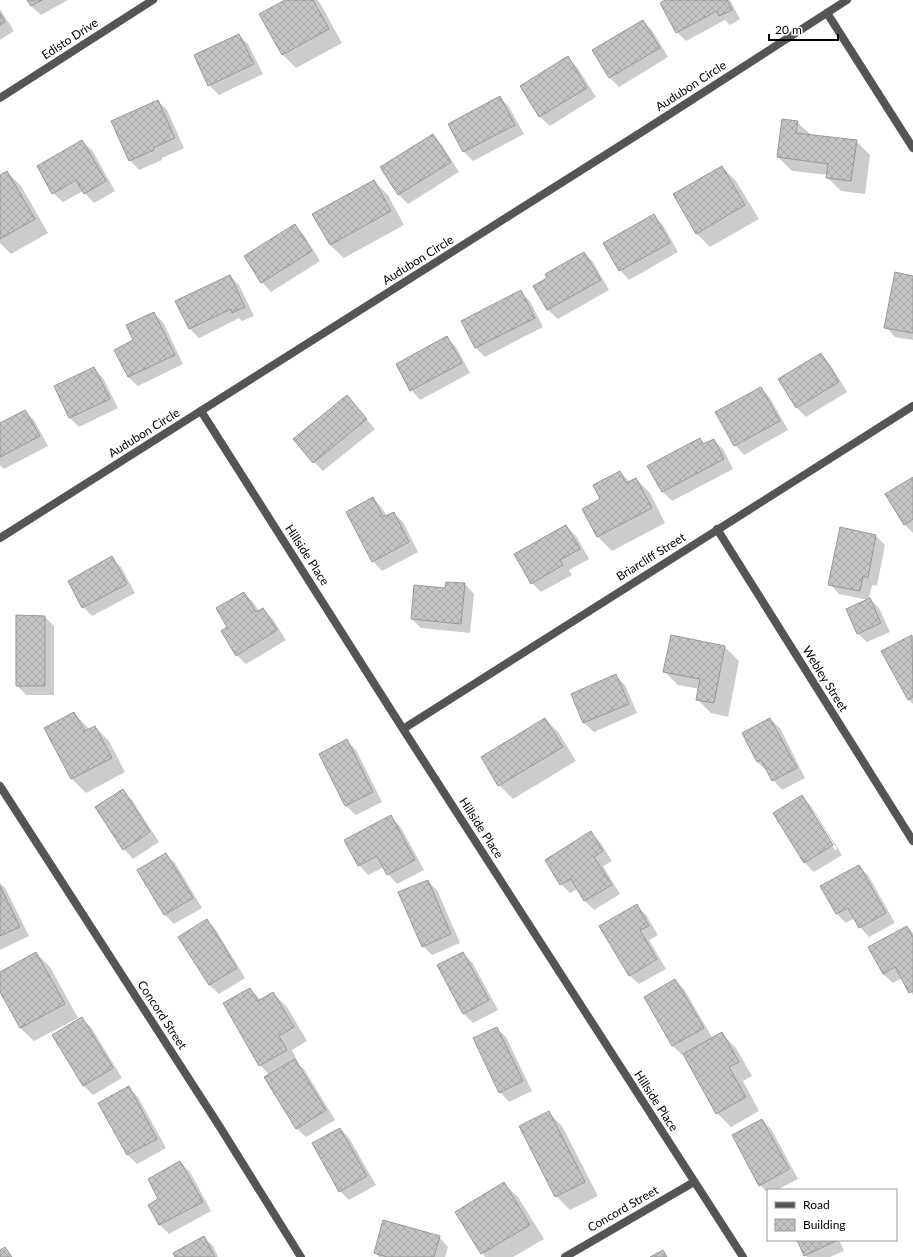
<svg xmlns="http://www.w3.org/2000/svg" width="913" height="1257" viewBox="0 0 913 1257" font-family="Lato,sans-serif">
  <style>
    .shadow { fill: #0003; fill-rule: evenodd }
    .building { fill: url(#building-cross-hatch); stroke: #999 }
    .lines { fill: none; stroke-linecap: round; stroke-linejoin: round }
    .minor { stroke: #555; stroke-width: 8 }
    .tertiary { stroke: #555; stroke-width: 8 }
    .labels { text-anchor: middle; stroke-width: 3; stroke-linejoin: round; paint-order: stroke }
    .street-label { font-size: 12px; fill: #000; stroke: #fff }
  </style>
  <defs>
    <pattern id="building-cross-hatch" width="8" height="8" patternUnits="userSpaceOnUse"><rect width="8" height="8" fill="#c4c4c4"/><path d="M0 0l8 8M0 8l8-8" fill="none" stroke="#a7a7a7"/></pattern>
  </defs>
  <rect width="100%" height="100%" fill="#fff"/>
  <path class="shadow" d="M28,0H68L41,15L31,6Z
    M287,0H317L320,3L342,43L296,68L282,54Z
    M667,0H730L740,19L730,25L725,20L686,41L677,32Z
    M0,9L14,31L0,40Z
    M643,21L652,30L668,57L619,87L610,78L593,50Z
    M239,35L248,44L263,74L219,95L209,85L195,56Z
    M568,58L577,67L596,97L550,126L540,117L521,86Z
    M500,98L509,107L524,134L473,161L464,152Z
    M158,101L167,110L184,148L162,158V160L139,170L130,160Z
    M797,122L811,135L856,141L870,155L865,194L841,191L827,177L828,175L792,171L778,157Z
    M433,135L442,145L459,172L408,204L399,195L382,167Z
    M82,141L92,150L115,191L94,203L83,191L63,202L53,193Z
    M722,167L736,181L759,219L710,247L696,233Z
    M7,172L21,186L48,233L11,254L0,243V176Z
    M374,181L388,195L404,225L344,258L330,245Z
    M654,216L663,225L678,252L629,280L620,270Z
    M294,225L304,235L320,261L271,292L262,282Z
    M584,253L593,262L609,290L558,319L548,310L535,286Z
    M230,276L239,285L254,316L242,321L239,318L199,338L189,328Z
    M913,277V340L895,337L886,327Z
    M520,292L530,301L543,327L485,357L476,348L462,322Z
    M153,313L163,322L183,364L138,386L128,377L135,341Z
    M447,338L456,347L470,373L420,400L411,390L397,365Z
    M821,355L830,364L847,392L806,417L797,408L780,380Z
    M94,368L103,378L118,408L79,427L70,418L55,387Z
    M761,388L770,398L788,430L744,455L735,445Z
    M347,396L375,429L323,471L314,462Z
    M25,411L34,420L48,446L4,469L0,465V424Z
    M700,439L705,444L713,440L723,449L733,469L672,501L663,492L649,466Z
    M620,472L630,482L636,479L650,493L665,523L612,551L598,537L584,509L601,500Z
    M913,479V533L904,524Z
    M373,498L382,508L387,516L393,513L403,522L418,552L382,571L373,561Z
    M566,526L576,536L589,559L569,570L572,575L541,592L532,583Z
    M841,529L876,536L885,545L877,586L872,585L869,598L879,608L890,632L867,642L857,633L868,600L839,594L830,584Z
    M112,558L121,567L135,593L92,616L83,607Z
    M465,584L474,594L470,633L421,628L412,619Z
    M244,593L253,602L259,611L263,609L272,618L286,640L246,664L237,655L229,627Z
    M45,617L54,626V695H26L17,685Z
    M912,636L913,637V704L909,700L883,652Z
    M725,647L739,661L728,717L711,713L697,699L699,689L678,685L664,671Z
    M616,676L625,685L637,713L594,732L584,723L572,694Z
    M74,713L90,730L95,727L109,741L125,772L86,793L72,779L45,728Z
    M545,719L559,733L576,761L513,799L499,785Z
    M770,719L780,728L805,778L782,790L773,780L768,770L767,771L757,762Z
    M347,741L356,750L382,802L356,815L346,806L320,754Z
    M122,791L132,800L159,842L133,859L124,849L97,807Z
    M802,797L811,806L842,855L814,872L805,863L774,813ZM807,806H810L837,849L835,850Z
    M391,817L400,826L424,870L397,884L388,874L384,867L368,875L359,865Z
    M591,833L600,842L612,861L603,866L620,894L594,910L585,901L578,889L570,893L561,884Z
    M165,854L175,863L202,908L174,924L165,915L138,871Z
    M859,866L868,875L895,923L869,937L860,927L855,918L846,923L837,914L822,886Z
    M427,881L437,890L460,943L432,955L423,946Z
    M0,883L5,888L29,936L0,950Z
    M637,906L646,915L658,935L649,940L666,969L639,984L629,975Z
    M207,920L216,930L245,978L219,994L209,985L180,937Z
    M907,927L913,933V995L902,978L893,983L883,974Z
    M36,953L50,967L78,1018L34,1041L20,1028L0,990V973Z
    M463,953L472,962L498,1010L473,1023L463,1013Z
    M675,980L684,989L713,1039L722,1034L736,1048L752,1076L743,1081L759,1111L731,1127L717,1113L684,1054L682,1055L673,1046L645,997Z
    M250,989L261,1000L273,993L287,1007L307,1041L292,1050L299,1065L304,1069L335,1120L306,1137L296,1128L270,1075L260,1065Z
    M81,1018L91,1027L122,1078L93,1095L84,1086L53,1035Z
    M496,1028L506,1037L532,1091L509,1102L500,1092L474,1039Z
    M129,1088L138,1097L166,1148L137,1164L127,1154Z
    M548,1112L562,1126L598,1196L570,1210L556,1196L521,1126Z
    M762,1120L771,1129L798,1179L777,1190H768V1193L760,1185Z
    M340,1129L349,1138L376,1185L349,1200L340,1191Z
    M180,1162L190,1172L211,1211L169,1234L160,1225V1199Z
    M504,1184L518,1197L544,1239L513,1257H485L457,1212Z
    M203,1237L213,1246L218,1257H176Z
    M439,1237L448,1247L445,1257H379L375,1253Z
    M798,1240H839L844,1251L830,1257H807Z"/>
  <path class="building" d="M27,0H42L31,6Z
    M285,0H313L329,29L282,55L259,14Z
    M665,0H727L732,10L719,16L717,11L676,33L660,3Z
    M0,13L5,22L0,25Z
    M643,20L660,48L609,78L592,50Z
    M239,34L254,64L208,86L194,55Z
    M568,56L587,88L539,117L520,86Z
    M500,96L515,125L463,152L448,124Z
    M158,100L175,138L153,148L154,150L129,161L111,121Z
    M782,119L798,121L796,133L857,140L851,181L826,178L828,164L777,157Z
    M433,134L451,162L398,195L380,167Z
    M82,140L106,181L84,194L76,180L52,194L37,166Z
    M722,166L745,205L696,234L673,194Z
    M7,171L35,219L0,239V175Z
    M374,180L391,211L330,245L312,214Z
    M654,214L670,243L619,271L603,243Z
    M295,224L312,251L261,283L244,256Z
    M584,252L601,280L547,310L533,286L547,278L545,274Z
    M895,272L913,276V333L884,328Z
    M230,275L245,307L232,313L231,309L189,329L175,301Z
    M521,290L535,318L475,348L461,321Z
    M154,312L175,355L128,377L114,350L133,340L126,325Z
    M447,336L462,363L410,391L396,364Z
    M821,353L839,382L796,408L778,379Z
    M94,367L110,399L69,418L54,386Z
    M761,387L780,421L734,446L715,412Z
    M347,395L367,419L313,463L293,439Z
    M25,410L40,436L0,457V423Z
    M700,438L703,444L714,439L724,459L662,492L647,466Z
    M620,471L626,483L636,478L652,508L597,537L582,509L600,499L593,485Z
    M913,477V519L904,525L885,494Z
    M373,497L383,517L394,512L409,542L372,562L346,512Z
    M566,525L580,549L560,560L563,565L531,584L514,554Z
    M840,527L876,535L868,578L863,576L860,591L828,585Z
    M112,556L127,584L82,608L68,581Z
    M446,582L465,583L461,624L411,619L414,585L445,588Z
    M244,592L256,612L263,608L277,630L236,656L221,631L227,627L216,608Z
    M870,598L881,623L857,634L846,609Z
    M16,615L45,616V686H16Z
    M671,635L725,646L714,703L696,700L700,679L663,672Z
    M912,635L913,697L908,700L881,651Z
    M616,674L629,704L583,723L571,694Z
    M74,712L85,731L95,726L112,758L71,779L44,728Z
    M545,718L563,747L498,786L481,757Z
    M770,718L797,768L772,781L761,760L757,762L742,733Z
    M347,739L373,792L345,806L319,754Z
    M123,789L150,832L123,850L95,807Z
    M802,795L833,845L804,863L773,813Z
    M391,815L415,860L387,875L377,856L358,866L344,840Z
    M591,831L603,851L594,857L612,885L584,901L571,879L560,885L545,860Z
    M166,853L193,898L164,915L137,870Z
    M859,865L886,913L859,928L848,908L836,914L820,886Z
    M428,880L451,934L422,947L398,892Z
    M0,886L20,927L0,936Z
    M637,904L649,926L640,930L657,959L629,976L599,926Z
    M207,919L237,968L209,985L178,937Z
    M907,926L913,937V991L909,993L895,967L883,974L868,947Z
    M36,952L65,1004L20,1028L0,992V972Z
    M463,952L489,1000L463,1014L437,965Z
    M675,979L704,1028L672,1046L644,997Z
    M250,988L258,1001L273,992L294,1027L279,1036L287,1050L259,1066L223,1003Z
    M82,1017L113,1068L83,1086L52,1035Z
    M497,1027L523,1081L499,1093L473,1038Z
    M722,1032L739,1062L729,1067L746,1097L716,1114L683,1054Z
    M295,1059L326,1110L296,1129L264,1077Z
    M129,1086L157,1139L127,1155L98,1103Z
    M549,1111L585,1182L555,1197L519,1126Z
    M762,1119L789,1169L759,1186L732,1135Z
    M340,1128L367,1176L339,1192L312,1143Z
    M180,1161L203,1202L159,1225L148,1205L158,1199L148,1179Z
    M504,1182L530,1225L481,1254L455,1212Z
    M383,1220L440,1236L434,1257H387L374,1253Z
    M204,1236L215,1257H175L173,1253Z
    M797,1240H835L836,1241L804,1256Z
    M5,1247L12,1257H0V1250Z
    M663,1250L667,1257H650Z"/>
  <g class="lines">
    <path class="minor" d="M827,13L913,148
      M0,98L153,0
      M201,411L403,729L743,1257
      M717,529L913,841
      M403,729L913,406
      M0,786L218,1124L301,1257
      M565,1257L694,1182"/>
    <path class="tertiary" d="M0,538L648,128L847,0"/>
  </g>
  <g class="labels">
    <g class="street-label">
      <text transform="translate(70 39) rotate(-33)" y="4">Edisto Drive</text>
      <text transform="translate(691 86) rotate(-33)" y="4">Audubon Circle</text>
      <text transform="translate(418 260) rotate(-32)" y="4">Audubon Circle</text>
      <text transform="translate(144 433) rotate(-32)" y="4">Audubon Circle</text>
      <text transform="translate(307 555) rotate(57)" y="4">Hillside Place</text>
      <text transform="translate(651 557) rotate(-32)" y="4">Briarcliff Street</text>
      <text transform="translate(825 679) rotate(58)" y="4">Webley Street</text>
      <text transform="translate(481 828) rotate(57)" y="4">Hillside Place</text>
      <text transform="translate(162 1015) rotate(57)" y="4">Concord Street</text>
      <text transform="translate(656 1101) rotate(57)" y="4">Hillside Place</text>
      <text transform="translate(623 1209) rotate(-30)" y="4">Concord Street</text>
    </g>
  </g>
  <rect x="767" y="1189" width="130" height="52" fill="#ffffff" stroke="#999999"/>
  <rect x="775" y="1202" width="20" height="6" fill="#555555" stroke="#999999"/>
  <text x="803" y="1209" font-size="12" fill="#000000">Road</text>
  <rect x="775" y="1219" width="20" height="12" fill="url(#building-cross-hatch)" stroke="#999999"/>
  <text x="803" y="1229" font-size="12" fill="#000000">Building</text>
  <path d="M769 34v6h69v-6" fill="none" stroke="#000000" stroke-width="2"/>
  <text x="775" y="34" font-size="12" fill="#000000" stroke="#ffffff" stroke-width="3" paint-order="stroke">20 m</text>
</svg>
